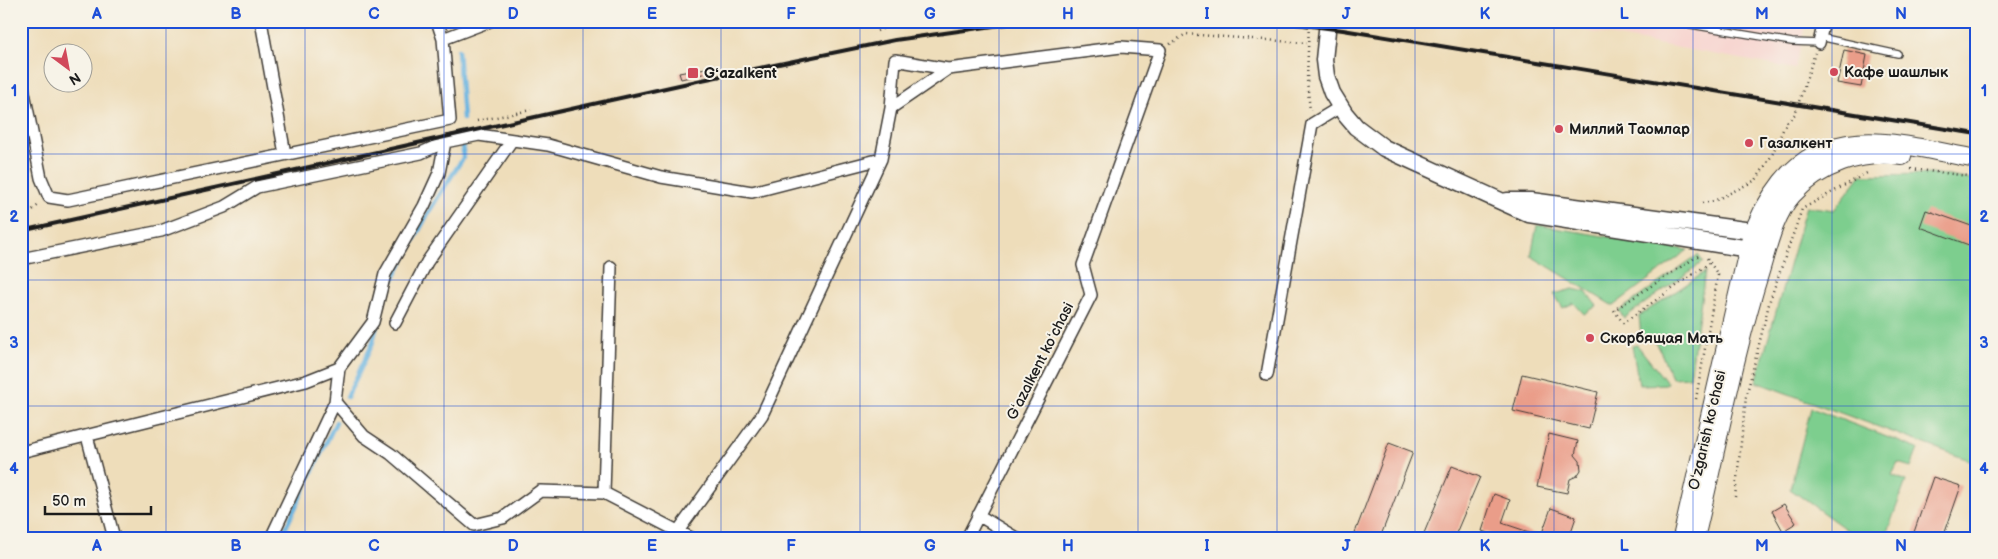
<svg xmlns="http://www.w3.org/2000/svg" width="1998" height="559" viewBox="0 0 1998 559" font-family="'Balsamiq Sans',sans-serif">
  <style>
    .built { fill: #f7d0cc }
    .green { fill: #7dce8e; stroke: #4c7555 }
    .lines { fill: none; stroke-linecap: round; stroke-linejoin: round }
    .stream { stroke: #67b3e0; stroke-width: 4.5 }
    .building { fill: #ea9d89 }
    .lane-casing { stroke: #3c3934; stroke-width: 8 }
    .street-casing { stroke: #3c3934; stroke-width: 14 }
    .secondary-casing { stroke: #3c3934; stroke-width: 19 }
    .primary-casing { stroke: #3c3934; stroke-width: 20 }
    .path { stroke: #3c3934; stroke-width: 2.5; stroke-dasharray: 1 4; stroke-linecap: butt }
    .lane { stroke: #fff; stroke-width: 5.5 }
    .street { stroke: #fff; stroke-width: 11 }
    .secondary { stroke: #fff; stroke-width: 16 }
    .primary { stroke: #fff; stroke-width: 18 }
    .rail { stroke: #1c1c1c; stroke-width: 4 }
    .grid { fill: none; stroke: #1d4ed8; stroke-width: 1; stroke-opacity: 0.55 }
    .poi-dot { fill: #d1495b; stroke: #f7f3e8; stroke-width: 2 }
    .labels { text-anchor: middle; stroke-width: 4; stroke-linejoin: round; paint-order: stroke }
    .poi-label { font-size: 15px; font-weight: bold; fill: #1c1c1c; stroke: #f7f3e8; text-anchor: start }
    .street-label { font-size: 15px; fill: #1c1c1c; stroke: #f7f3e8 }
    .neatline { fill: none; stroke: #1d4ed8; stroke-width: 2 }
    .grid-label { font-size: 16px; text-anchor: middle; font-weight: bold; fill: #1d4ed8 }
  </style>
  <rect width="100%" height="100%" fill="#f7f3e8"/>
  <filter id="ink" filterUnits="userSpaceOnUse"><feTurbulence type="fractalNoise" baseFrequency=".02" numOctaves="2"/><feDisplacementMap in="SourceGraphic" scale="10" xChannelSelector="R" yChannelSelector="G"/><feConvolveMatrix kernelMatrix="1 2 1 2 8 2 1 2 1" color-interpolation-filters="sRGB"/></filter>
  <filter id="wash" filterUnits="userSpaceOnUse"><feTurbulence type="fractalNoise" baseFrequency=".0096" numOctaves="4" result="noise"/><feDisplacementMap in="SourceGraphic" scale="20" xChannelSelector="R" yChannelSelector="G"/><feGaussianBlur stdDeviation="1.12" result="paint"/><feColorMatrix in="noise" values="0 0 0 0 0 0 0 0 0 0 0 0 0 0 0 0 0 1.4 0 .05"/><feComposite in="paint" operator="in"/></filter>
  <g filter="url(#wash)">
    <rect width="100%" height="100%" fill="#eeddba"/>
    <path class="built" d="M1531,21H1806L1795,69Z"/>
    <path class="green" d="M1938,174L1977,181V463L1756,382L1806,206L1834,210L1861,175Z
      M1537,225L1688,250L1613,306L1531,256Z
      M1698,255L1703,262L1624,318L1619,311Z
      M1705,272L1690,377L1672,378L1657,344L1641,336L1639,316Z
      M1573,289L1586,292L1597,306L1584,314L1574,303L1563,308L1554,294Z
      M1637,345L1668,384L1639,385L1632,346Z
      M1811,408L1918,449L1911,467L1898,463L1892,475L1906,481L1885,538H1858L1790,489Z"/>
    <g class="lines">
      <path class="stream" d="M456,21V23
        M458,50L463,119
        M386,293L430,210L463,158V143
        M347,397L372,345L378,322
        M281,538L336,422"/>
    </g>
    <g id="blocks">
      <path class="building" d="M1868,21H1891L1889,27Z
        M1844,50L1867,55L1861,87L1837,83Z
        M706,68L707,73L681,79L679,73Z
        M1926,210L1977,228V248L1920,227Z
        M1522,374L1598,392L1589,429L1513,411Z
        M1549,434L1578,441L1575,455L1580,461L1581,470L1577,476L1570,479L1567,493L1537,487Z
        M1389,443L1413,452L1380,538H1353Z
        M1452,466L1480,477L1454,538H1422Z
        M1933,477L1961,486L1943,538H1912Z
        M1494,494L1510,500L1502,523L1541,536L1551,508L1576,517L1569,538H1502L1482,531Z
        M1784,504L1796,523L1783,531L1772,511Z"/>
    </g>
  </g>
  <g filter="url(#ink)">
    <use href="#blocks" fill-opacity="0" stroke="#3c3934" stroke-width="1"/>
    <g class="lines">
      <defs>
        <path id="lane" d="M1667,21L1792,42L1819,43
          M1820,37L1898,54"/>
        <path id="street" d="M261,21L285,154
          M443,39L490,21
          M1819,43L1824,21
          M21,77L41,178L49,197L68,200L450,120L443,39L437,21
          M891,108L948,69
          M21,259L161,231L224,207L257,187L421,153L445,142
          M395,323L427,262L512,140
          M1267,375L1312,124L1340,107
          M335,402L364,436L391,454L474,525L503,518L540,491L604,493L691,538
          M87,436L114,538
          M21,452L306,381L339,368L373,322L385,274L424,206L439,173L445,142L479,135L548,145L661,177L752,192L881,159
          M604,493L611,267
          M978,515L1016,538
          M271,538L335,402L339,368
          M673,538L762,415L881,159L891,108L895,60L948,69L1121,47L1160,50L1083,265L1091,295L967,538"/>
        <path id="secondary" d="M1328,21L1324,60L1326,76L1332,93L1345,114L1356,127L1384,148L1529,214L1762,251
          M1507,201H1531L1766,233"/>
        <path id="primary" d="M1682,538L1750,242C1757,220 1767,201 1782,182C1834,119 1908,147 1977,159
          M1695,538C1717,448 1733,356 1761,268C1768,244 1775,214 1792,195C1819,165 1862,150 1902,156"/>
      </defs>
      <use href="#lane" class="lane-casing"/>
      <use href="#street" class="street-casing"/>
      <use href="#secondary" class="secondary-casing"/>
      <use href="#primary" class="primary-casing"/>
      <path class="path" d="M1309,21L1307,80L1310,111
        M877,31L900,21
        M1170,44L1186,34L1307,43
        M477,121L531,110
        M1911,169L1977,177
        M1702,203L1714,201L1756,180L1772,155L1786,123L1795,114L1815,53
        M21,219L40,204
        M1698,256L1614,310L1623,323L1711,262
        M1696,399L1718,275L1707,258
        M1735,497L1746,397L1770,300L1802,209L1867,173"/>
      <use href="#lane" class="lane"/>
      <use href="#street" class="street"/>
      <use href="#secondary" class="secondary"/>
      <use href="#primary" class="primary"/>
      <path class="rail" d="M1272,21L1343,30L1977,134
        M21,231L697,81L895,40L1030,21"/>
    </g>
  </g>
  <path class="grid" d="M166,21V538M305,21V538M444,21V538M583,21V538M721,21V538M860,21V538M999,21V538M1138,21V538M1277,21V538M1415,21V538M1554,21V538M1693,21V538M1832,21V538M21,154H1977M21,280H1977M21,406H1977"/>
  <g class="poi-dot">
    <circle cx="1834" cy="72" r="5"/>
    <rect x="687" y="67" width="12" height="12" rx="2.5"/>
    <circle cx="1559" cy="129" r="5"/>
    <circle cx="1749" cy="143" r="5"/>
    <circle cx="1590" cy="338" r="5"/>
  </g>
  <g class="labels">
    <g class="poi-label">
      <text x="1844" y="77">Кафе шашлык</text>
      <text x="704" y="78">Gʻazalkent</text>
      <text x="1569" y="134">Миллий Таомлар</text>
      <text x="1759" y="148">Газалкент</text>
      <text x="1600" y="343">Скорбящая Мать</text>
    </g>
    <g class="street-label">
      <text transform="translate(1040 361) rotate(-63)" y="5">Gʻazalkent koʻchasi</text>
      <text transform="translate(1707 430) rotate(-77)" y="5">Oʻzgarish koʻchasi</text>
    </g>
  </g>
  <rect width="1998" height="559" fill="none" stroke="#f7f3e8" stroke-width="55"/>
  <g transform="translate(68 68) rotate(148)"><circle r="24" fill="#f7f3e8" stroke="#9f9d96"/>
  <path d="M0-4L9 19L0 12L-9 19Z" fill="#d1495b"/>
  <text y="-8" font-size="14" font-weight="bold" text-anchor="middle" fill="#1c1c1c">N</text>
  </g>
  <path d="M45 506v8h106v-8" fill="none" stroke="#1c1c1c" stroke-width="2.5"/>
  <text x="52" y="506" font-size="15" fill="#1c1c1c" stroke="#f7f3e8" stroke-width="4" paint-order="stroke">50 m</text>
  <rect x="28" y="28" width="1942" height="504" class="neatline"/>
  <g class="grid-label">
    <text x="97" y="19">A</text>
    <text x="236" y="19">B</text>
    <text x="374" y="19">C</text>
    <text x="513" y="19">D</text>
    <text x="652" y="19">E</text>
    <text x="791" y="19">F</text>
    <text x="930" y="19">G</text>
    <text x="1068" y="19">H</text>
    <text x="1207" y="19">I</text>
    <text x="1346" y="19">J</text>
    <text x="1485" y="19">K</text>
    <text x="1624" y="19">L</text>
    <text x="1762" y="19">M</text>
    <text x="1901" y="19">N</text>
    <text x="14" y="96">1</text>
    <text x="1984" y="96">1</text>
    <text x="14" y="222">2</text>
    <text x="1984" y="222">2</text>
    <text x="14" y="348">3</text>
    <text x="1984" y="348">3</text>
    <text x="14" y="474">4</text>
    <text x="1984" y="474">4</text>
    <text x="97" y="551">A</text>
    <text x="236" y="551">B</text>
    <text x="374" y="551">C</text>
    <text x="513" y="551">D</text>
    <text x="652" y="551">E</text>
    <text x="791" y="551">F</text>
    <text x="930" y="551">G</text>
    <text x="1068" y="551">H</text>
    <text x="1207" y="551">I</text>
    <text x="1346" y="551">J</text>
    <text x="1485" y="551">K</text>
    <text x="1624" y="551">L</text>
    <text x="1762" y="551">M</text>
    <text x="1901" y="551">N</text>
  </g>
</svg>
